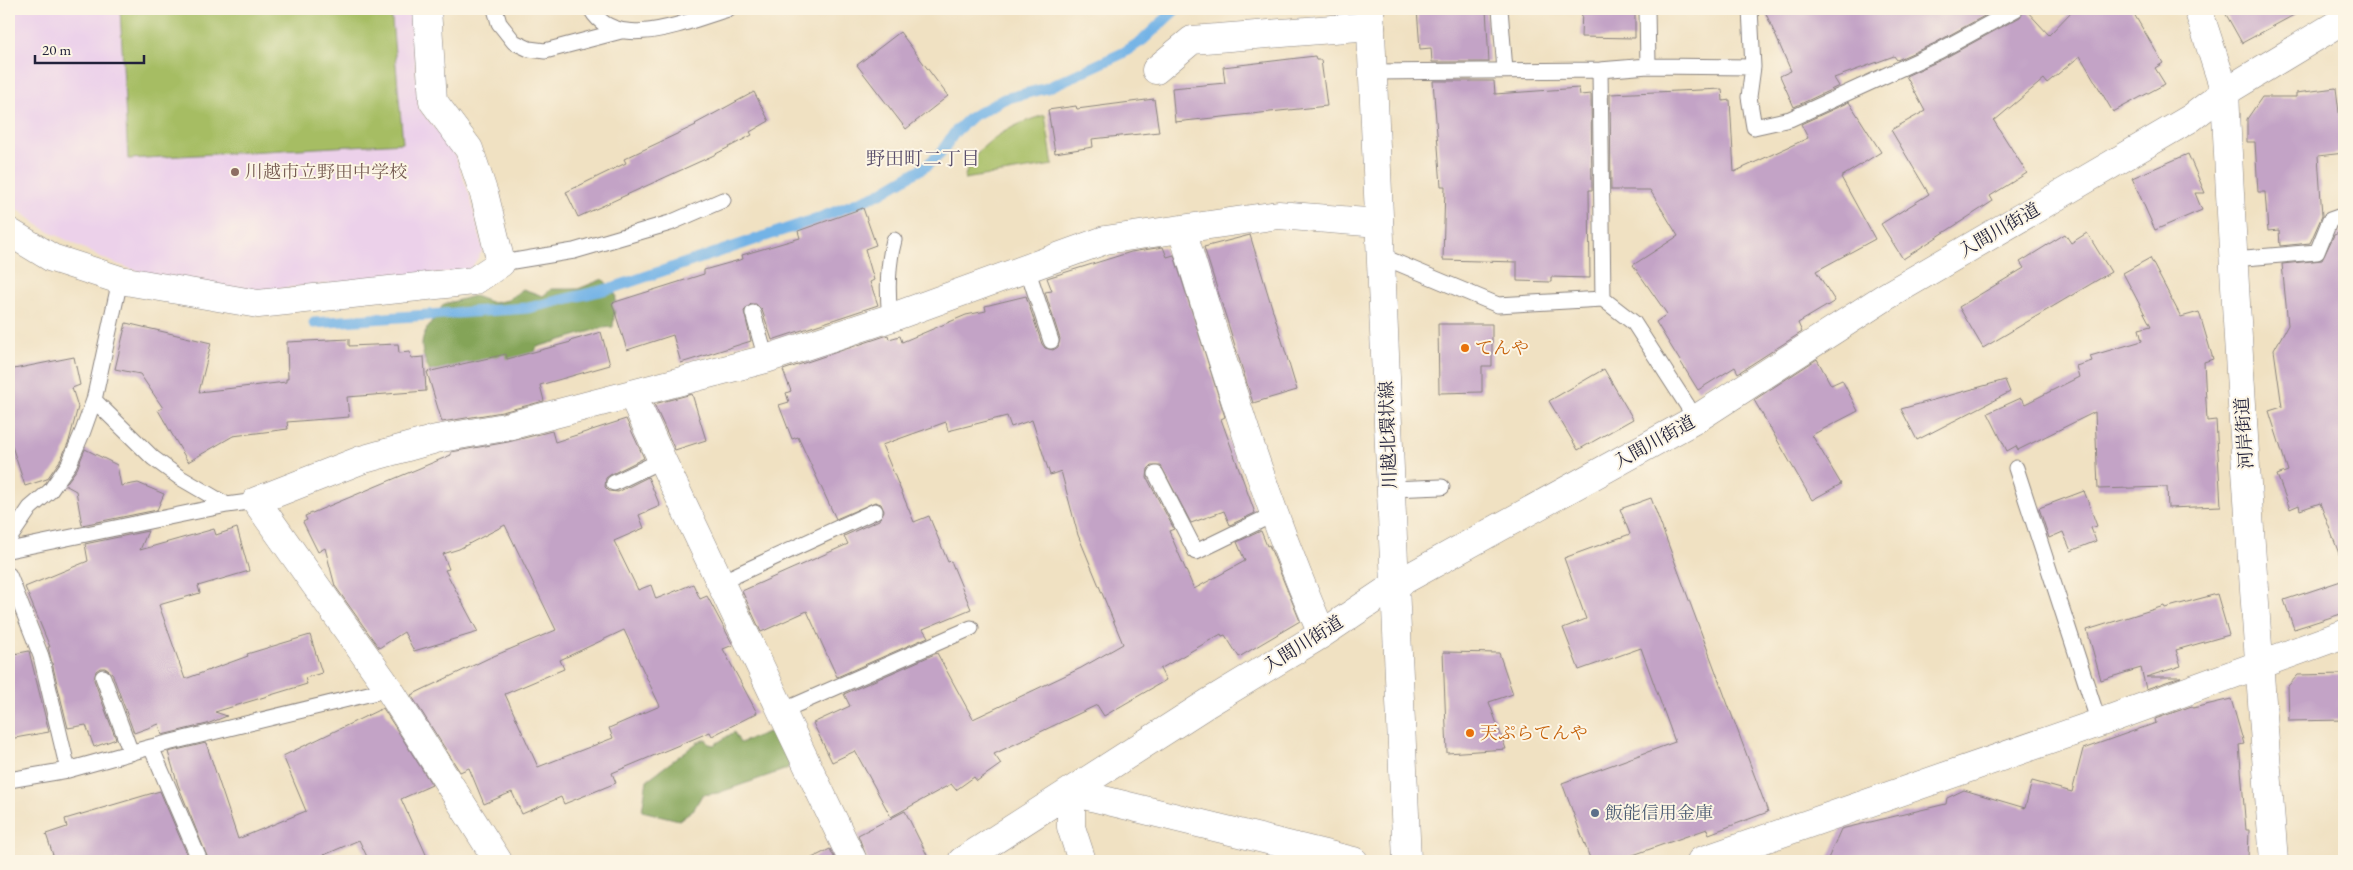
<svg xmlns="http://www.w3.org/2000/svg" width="2353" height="870" viewBox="0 0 2353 870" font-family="'EB Garamond','Noto Serif JP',serif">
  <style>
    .built { fill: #ecd1ea }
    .green { fill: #a6bd63; stroke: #64704f }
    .forest { fill: #84a459; stroke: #53634a }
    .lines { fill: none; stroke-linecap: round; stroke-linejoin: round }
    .stream { stroke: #73b3e6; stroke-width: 11 }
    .building { fill: #c3a3c6; fill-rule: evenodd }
    .service-casing { stroke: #89827e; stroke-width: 17 }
    .minor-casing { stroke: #89827e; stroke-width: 29 }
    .tertiary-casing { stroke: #89827e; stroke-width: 29 }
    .secondary-casing { stroke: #89827e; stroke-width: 29 }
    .service { stroke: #fff; stroke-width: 15 }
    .minor { stroke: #fff; stroke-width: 28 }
    .tertiary { stroke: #fff; stroke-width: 28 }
    .secondary { stroke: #fff; stroke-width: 28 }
    .education-dot { fill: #8d6e63; stroke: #fcf5e5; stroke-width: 2 }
    .food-dot { fill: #e8710a; stroke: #fcf5e5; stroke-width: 2 }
    .service-dot { fill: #5c6f8a; stroke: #fcf5e5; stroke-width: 2 }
    .labels { text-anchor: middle; stroke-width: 4; stroke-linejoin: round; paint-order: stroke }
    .education-label { font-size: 18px; fill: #785e54; stroke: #fcf5e5; text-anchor: start }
    .street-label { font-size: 18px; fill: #22223b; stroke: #fcf5e5 }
    .food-label { font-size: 18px; fill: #c56008; stroke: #fcf5e5; text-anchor: start }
    .service-label { font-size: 18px; fill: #4e5e75; stroke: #fcf5e5; text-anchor: start }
    .neighbourhood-label { font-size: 19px; fill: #5a4f6c; stroke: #fcf5e5 }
  </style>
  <rect width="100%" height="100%" fill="#fcf5e5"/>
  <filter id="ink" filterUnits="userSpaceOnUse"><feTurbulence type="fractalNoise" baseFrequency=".02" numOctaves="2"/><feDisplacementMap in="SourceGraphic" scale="10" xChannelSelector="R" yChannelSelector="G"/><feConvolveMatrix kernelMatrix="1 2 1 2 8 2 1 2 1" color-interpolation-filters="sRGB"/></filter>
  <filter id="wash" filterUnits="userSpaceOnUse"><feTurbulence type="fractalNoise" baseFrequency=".0096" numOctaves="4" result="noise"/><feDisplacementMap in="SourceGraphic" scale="20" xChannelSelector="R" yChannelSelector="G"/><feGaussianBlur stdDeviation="1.12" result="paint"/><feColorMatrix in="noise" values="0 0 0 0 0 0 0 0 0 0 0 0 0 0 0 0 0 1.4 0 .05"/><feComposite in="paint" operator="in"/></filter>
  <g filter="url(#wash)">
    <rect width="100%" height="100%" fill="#f0e1c2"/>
    <path class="built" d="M9,9H411L419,109L452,148L470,196L483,250L470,270L244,292L146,274L109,261L44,229L9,203Z"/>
    <path class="green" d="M120,9H391L403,143L128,159Z
      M1045,115L1053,165L964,179C973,144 1012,124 1045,115Z"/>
    <path class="forest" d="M603,279L616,295L613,327L602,328L537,347L523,379L433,378C414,341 421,336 444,304L474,296L493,303L508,300L523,289L543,296L551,289H578Z
      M734,732L740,743L768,732L775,735L790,764L787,769L718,793L702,795L694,809L679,820L642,811L647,780L698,742L706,739L709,744L714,745Z"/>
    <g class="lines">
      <path class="stream" d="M314,323L528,308L612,288L819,218L877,195L926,166L940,154L955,132L971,117L986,109L1004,99L1047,88L1123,53L1143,40L1176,9"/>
    </g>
    <g id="blocks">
      <path class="building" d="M1417,9H1486L1489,62H1432L1431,48L1420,49Z
        M1582,9H1635V38L1581,37Z
        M1764,9H1997L1935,43L1897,60L1894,56L1834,78L1839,86L1794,107L1780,76L1791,71Z
        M2025,9L2049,35L2074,9H2131L2163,63L2155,68L2165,84L2113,112L2080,56L2047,83L2044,79L1994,121L2027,173L1990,196L1993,201L1903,259L1881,224L1929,194L1891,130L1925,111L1906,76L1943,59L2020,17Z
        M2223,9H2305L2242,43Z
        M900,32L948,96L906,129L857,65Z
        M1315,56L1316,60H1321L1327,106L1175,122L1172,88L1225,83L1223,67Z
        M1433,81H1494L1495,94L1579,88L1580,95L1591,94L1592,190H1589L1590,278L1551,277V282L1517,281V262L1443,260L1445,186H1441Z
        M2336,88L2344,153L2318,156L2322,216L2310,243L2280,246L2279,230L2268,231L2265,192H2258L2255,142H2247V119L2262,97H2296V93Z
        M1722,89L1723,101L1730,100L1734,172L1808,138L1801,124L1849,102L1881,152L1841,177L1875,239L1816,271L1835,301L1798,323L1802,332L1738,373L1735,367L1698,390L1656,322L1667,314L1633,265L1678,236L1650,190H1611L1610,94Z
        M754,92L769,121L750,132L752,135L712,156L578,217L566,192L626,163L624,159L696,125L695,124Z
        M1154,99L1159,132L1092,139L1093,147L1055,153L1048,110L1076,106L1077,109Z
        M2188,154L2205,193H2195L2202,210L2155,230L2132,178Z
        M863,208L876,245L865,249L874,280L870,282L878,305L772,340L762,310L756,304H751L744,311L751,341L681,363L673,335L627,350L612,303L704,274V270L743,259L742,255L800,238L798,231Z
        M2344,231V559H2341L2320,503L2300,510L2299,505L2290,509L2277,475L2288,471L2269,411L2282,407L2274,350L2288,325L2282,264L2322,260L2334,235Z
        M2087,233L2111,272L1983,348L1959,307L2024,268L2020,262L2065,234L2071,243Z
        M1250,235L1297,390L1253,403L1204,247Z
        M1163,247L1167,257L1174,255L1225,417L1221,419L1255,513L1230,525L1224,511L1191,523L1161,466H1151L1148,469L1147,478L1174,529L1169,531L1194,589L1245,561L1237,542L1261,531L1267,546L1269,545L1300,621L1239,657L1225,635L1222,636L1221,634L1160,669L1166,680L1104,716L1097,705L994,754L1001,764L977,781L974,777L956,790L951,784L891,817L855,751L832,762L813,723L850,706L844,694L937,653L973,719L1081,668L1123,644L1078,535L1061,471L1050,475L1032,420L1011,427L1007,416L948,431L946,422L882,445L914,522L929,516L948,562L951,561L971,609L923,629L928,637L837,677L807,611L761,632L742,591L848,544L844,536L879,520L884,511L881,504L875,502L836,519L798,437L792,439L779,405L789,402L786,393L791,391L783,370L888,335L889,339L900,336L902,342L966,315L986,311L985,306L1026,296L1042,344L1045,348L1053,350L1058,347L1060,339L1045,292L1052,291L1047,278L1131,252Z
        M2150,258L2181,317L2199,312L2213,359L2204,362L2207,421L2216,420L2221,506L2168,508L2167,487L2098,489L2095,412L2018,450L2016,446L2007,451L1988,413L2021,398L2025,404L2079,377L2076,366L2092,361L2090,356L2142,341L2139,329L2151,326L2123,273Z
        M126,323L211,343L199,392L286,382V379H288L287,342L349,339V346L398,344L399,353L410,352L411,358L424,357L426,391L347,397L349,417L287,422L288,429L233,436L188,462L158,410L163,408L140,374L115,369Z
        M1438,324H1492V366H1482V392L1439,393Z
        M601,332L610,365L540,385L544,401L502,412L442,422L427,372L506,354L507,359L571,342L570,341Z
        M74,357L80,385L72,388L78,407L69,441L61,459L47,479L25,486L9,437V370Z
        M1817,359L1831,385L1842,380L1858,411L1812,435L1841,484L1812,500L1754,400Z
        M1604,369L1633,419L1578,450L1549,401Z
        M2005,380L2010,392L1917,440L1901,409Z
        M692,394L706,440L675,450L654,404Z
        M626,419L644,458L610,475L606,478L605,487L609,491L618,492L648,477L660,506L639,515L644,528L614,541L638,590L651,585L656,599L693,584L700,599L707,596L733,645L723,649L757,713L712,736L710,732L612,773L616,783L564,804L561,797L522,814L512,792L484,804L469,768L460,772L411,695L489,658L556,630L505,525L459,549L443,554L449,569L445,570L478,632L414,651L404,632L379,648L335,586L325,548L318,552L303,522L307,520L305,516L451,455V452L508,442L552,431L555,442ZM624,630L660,706L609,728L613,738L538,767L505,694L564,669L560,660Z
        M85,449L117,465L121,486L138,483L164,494L157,510L82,525L76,491L65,485L77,469Z
        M2084,491L2097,526L2091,528L2096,541L2071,551L2063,532L2049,538L2039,508Z
        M1651,498L1768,812L1709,834L1707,829L1616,861H1591L1562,783L1675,742L1641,648L1579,670L1563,628L1586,619L1564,558L1630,534L1620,509Z
        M237,528L249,571L198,586L200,593L159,605L185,679L248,656L247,654L310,635L322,673L305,678L307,684L215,712L227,716L207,724L162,735L159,724L134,733L112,673L105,668H100L96,671L94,680L116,739L94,747L86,725L68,728L48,647H50L25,587L88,561L85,544L148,531L140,550L214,529L216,535Z
        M2344,580V613L2294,629L2284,600Z
        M2217,594L2229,635L2176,650L2181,666L2146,677H2181L2146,689L2141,668L2101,680L2087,630L2164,606L2165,608Z
        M29,651L49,732L9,739V655Z
        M1443,652L1499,653L1513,694L1489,702L1506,749L1447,753Z
        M2344,674V720L2289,721L2288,686L2298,675Z
        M2231,699L2244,744L2239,745L2246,830H2249L2248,859L2239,858V861H1827L1841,829L1946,804L1947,798L1964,790L2025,808L2032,781L2072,792L2083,749L2156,723L2155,719L2192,706L2193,708Z
        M383,708L432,785L401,799L429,861H369L359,840L310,861H209L178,785L168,752L206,743L238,839L306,811L283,756Z
        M160,791L190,861H55L46,834L67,827L65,819Z
        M905,811L930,861H868L858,835Z
        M830,849L836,861H806Z"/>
    </g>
  </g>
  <g filter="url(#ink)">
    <use href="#blocks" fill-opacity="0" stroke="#89827e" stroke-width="1"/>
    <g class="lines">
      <defs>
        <path id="service" d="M495,9L499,23L514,42L529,49L545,51L621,31
          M591,9C616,54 690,20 728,9
          M1500,9L1505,70
          M1647,9L1648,66
          M1750,9L1753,67
          M1600,70L1603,299
          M1373,72L1600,70L1648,66L1753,67L1749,97L1754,127L1790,119L1939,51L2016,9
          M1381,256L1498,305L1603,299L1634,323L1696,419
          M2233,259L2317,252L2330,220L2344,215
          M501,263L574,251L670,223L723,200
          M1027,268L1051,341
          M753,313L766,359
          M890,318C887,290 887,266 894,240
          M94,400L153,458L179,477L227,505L256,501
          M2016,468L2099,723
          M1156,474L1196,552L1274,514
          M614,483L662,460
          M1391,489L1442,487
          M9,539L30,508L50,491L69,464L83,431L94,400L120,280
          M9,550L227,505
          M9,575L41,656L68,770
          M721,582L875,511
          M103,677L131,753
          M782,711L971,628
          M151,747L200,861
          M9,780L68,770L151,747L389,689"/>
        <path id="minor" d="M2198,9L2225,92
          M1156,70L1192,40L1371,26
          M1182,230C1224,366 1265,503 1322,634
          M9,232L52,258L120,280L258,304L474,281L501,263L485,197L469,149L433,101L427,9
          M632,394L662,460L853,861
          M1071,792V827L1082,861
          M498,861L389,689L256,501L361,460L436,439L505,427L766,359L890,318L1105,240L1278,215L1379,223
          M962,861L1208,703L1322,634L1395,585L1696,419L1885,297L2191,118L2225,92L2344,20
          M1701,861L2099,723L2344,634"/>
        <path id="tertiary" d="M2225,92C2237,349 2254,605 2274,861
          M1071,792L1354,861"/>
        <path id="secondary" d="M1370,9L1407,861"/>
      </defs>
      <use href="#service" class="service-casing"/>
      <use href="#minor" class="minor-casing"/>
      <use href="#tertiary" class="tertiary-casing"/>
      <use href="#secondary" class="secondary-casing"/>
      <use href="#service" class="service"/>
      <use href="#minor" class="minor"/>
      <use href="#tertiary" class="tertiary"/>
      <use href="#secondary" class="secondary"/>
    </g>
  </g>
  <circle class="education-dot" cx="235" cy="172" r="5"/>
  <g class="food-dot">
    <circle cx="1465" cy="348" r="5"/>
    <circle cx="1470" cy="733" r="5"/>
  </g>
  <circle class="service-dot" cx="1595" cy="813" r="5"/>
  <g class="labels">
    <g class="education-label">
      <text x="245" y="178">川越市立野田中学校</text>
    </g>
    <g class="street-label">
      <text transform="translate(1999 230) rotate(-30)" y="6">入間川街道</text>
      <text transform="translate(2244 433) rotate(-94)" y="6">河岸街道</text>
      <text transform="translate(1388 435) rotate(-92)" y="6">川越北環状線</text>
      <text transform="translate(1654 442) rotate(-29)" y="6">入間川街道</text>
      <text transform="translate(1303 644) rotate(-32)" y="6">入間川街道</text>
    </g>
    <g class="food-label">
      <text x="1475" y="354">てんや</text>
      <text x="1480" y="739">天ぷらてんや</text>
    </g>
    <g class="service-label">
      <text x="1605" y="819">飯能信用金庫</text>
    </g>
    <g class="neighbourhood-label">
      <text x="923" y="165">野田町二丁目</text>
    </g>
  </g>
  <rect width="2353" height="870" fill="none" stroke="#fcf5e5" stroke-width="30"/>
  <path d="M35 55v8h109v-8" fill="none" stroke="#22223b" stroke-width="2.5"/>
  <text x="42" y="55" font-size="15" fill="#22223b" stroke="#fcf5e5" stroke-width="4" paint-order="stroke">20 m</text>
</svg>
